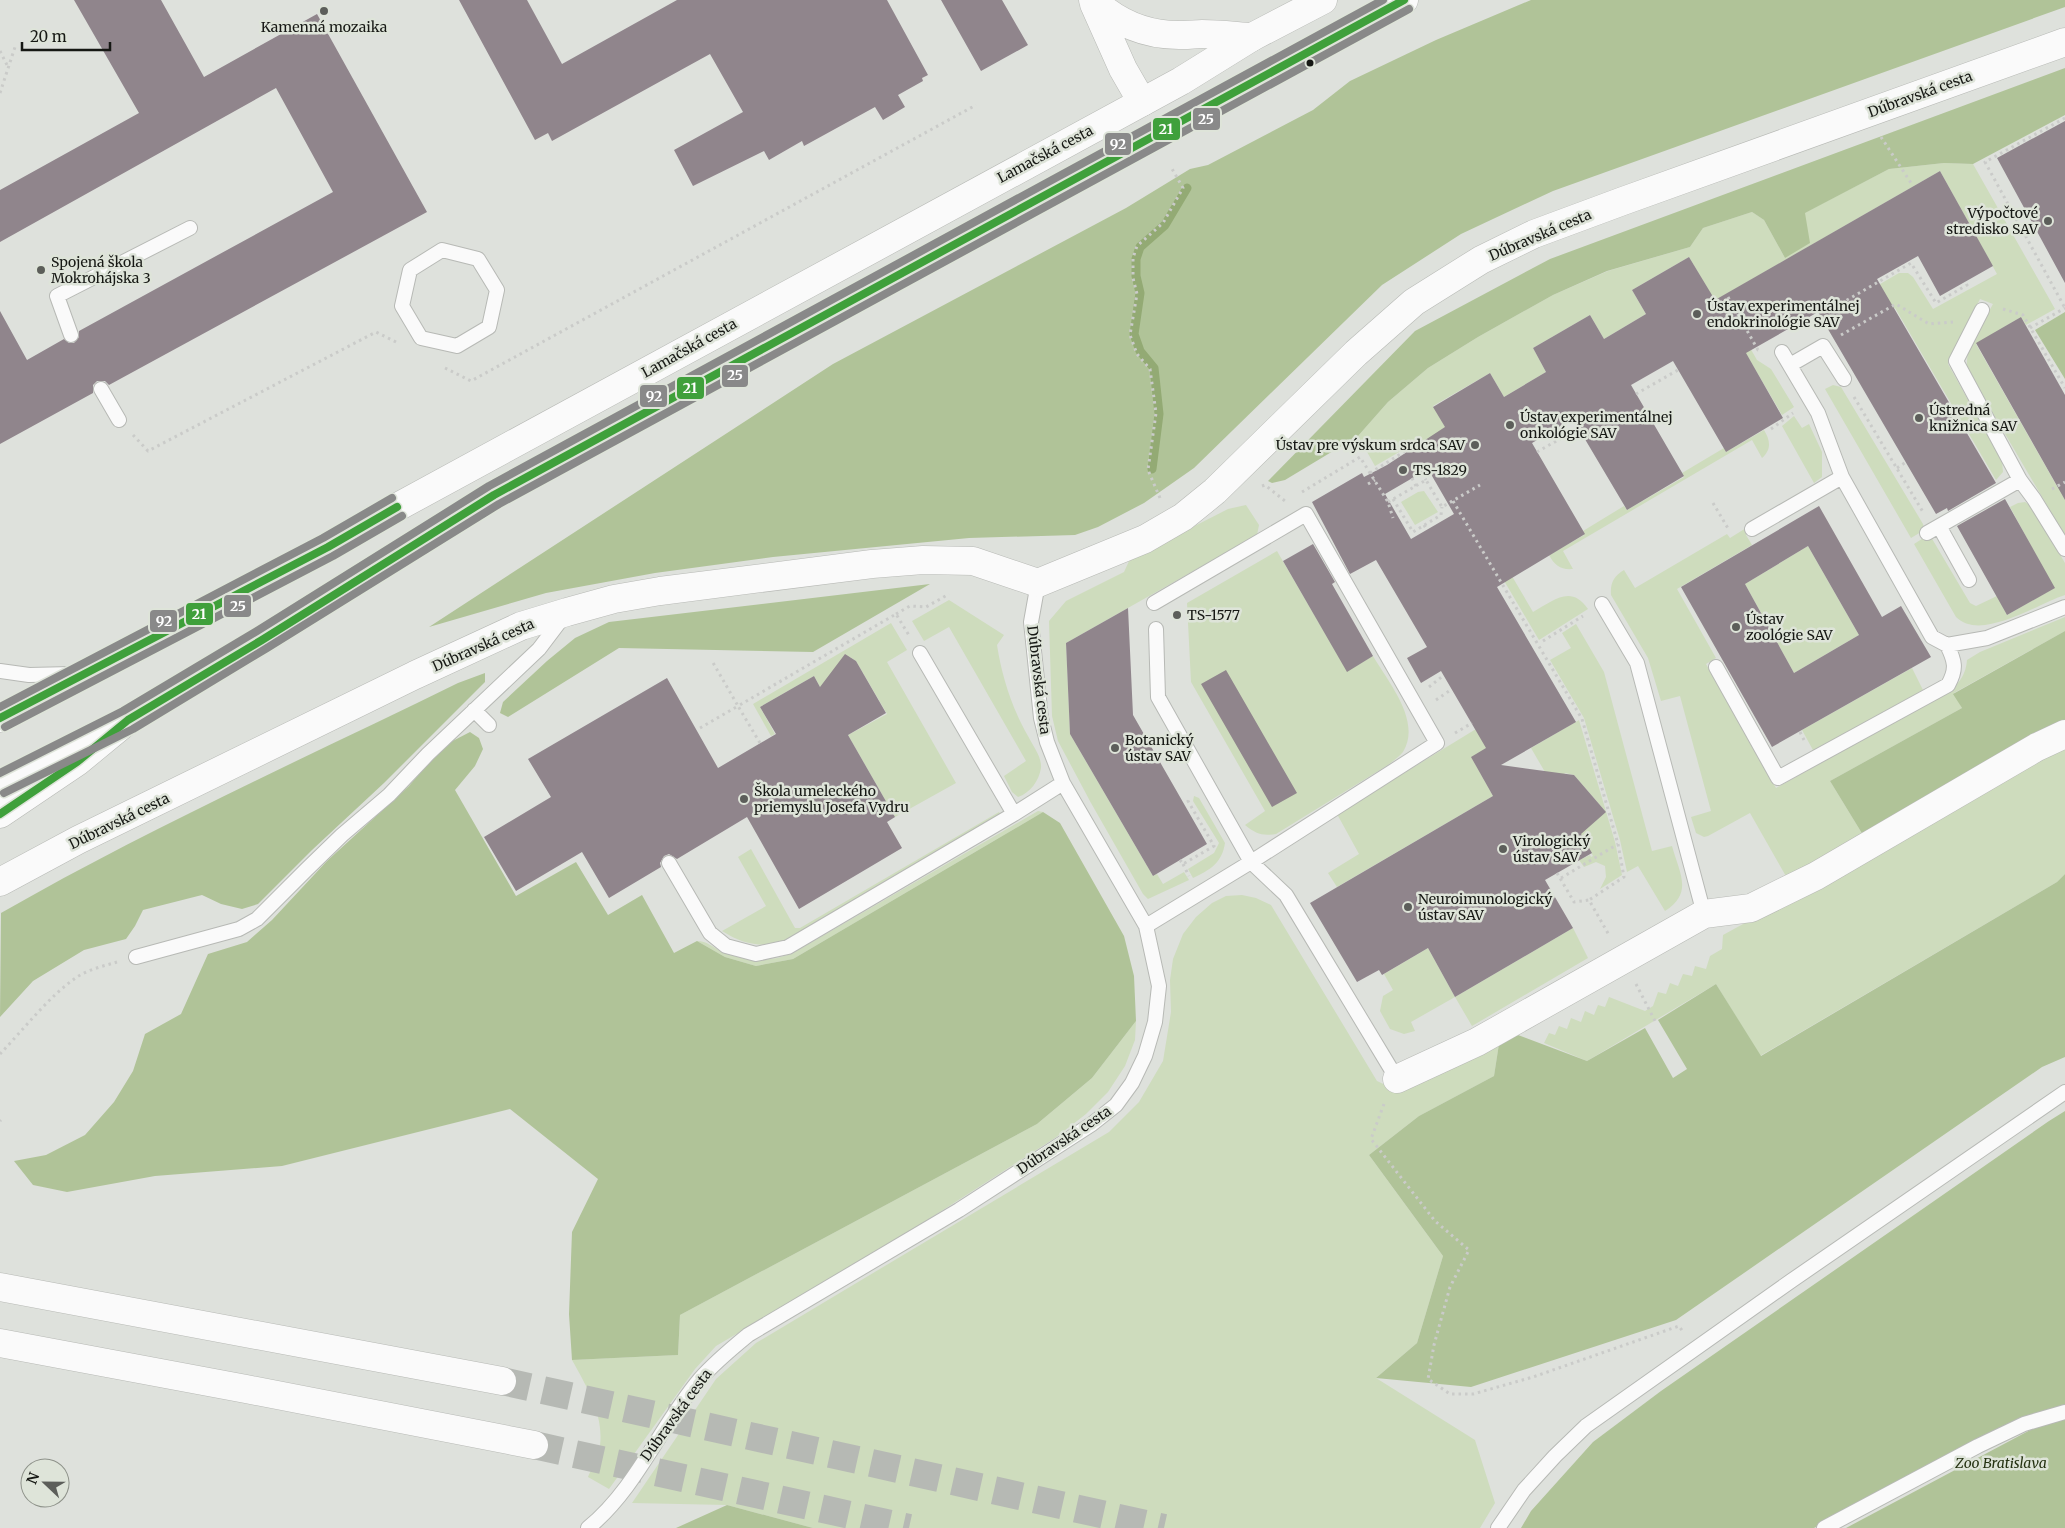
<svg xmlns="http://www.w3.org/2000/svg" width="2065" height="1528" viewBox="0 0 2065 1528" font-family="Merriweather,serif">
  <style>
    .green { fill: #cedcbd }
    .forest { fill: #b0c398 }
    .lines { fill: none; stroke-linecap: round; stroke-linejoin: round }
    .stream { stroke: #93aa74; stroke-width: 9 }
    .building { fill: #90858c; fill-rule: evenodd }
    .motorway-tunnel { stroke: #b6b9b4; stroke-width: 28; stroke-dasharray: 28 14; stroke-linecap: butt }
    .service-casing { stroke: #b7b9b5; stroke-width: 16 }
    .minor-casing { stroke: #b7b9b5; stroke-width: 29 }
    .primary-casing { stroke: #b7b9b5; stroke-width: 29 }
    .motorway-casing { stroke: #b7b9b5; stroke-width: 29 }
    .path { stroke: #cacbc9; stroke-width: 3; stroke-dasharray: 2.5 4; stroke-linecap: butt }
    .service { stroke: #fafafa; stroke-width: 14 }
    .minor { stroke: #fafafa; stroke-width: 28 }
    .primary { stroke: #fafafa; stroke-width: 28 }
    .motorway { stroke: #fafafa; stroke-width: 28 }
    .bus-1-casing { stroke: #dee4d9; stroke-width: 11 }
    .bus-2-casing { stroke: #dee4d9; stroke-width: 11 }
    .bus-3-casing { stroke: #dee4d9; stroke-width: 11 }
    .bus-1 { stroke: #3fa03b; stroke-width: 8 }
    .bus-2 { stroke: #898989; stroke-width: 8 }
    .bus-3 { stroke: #898989; stroke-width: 8 }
    .poi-dot { fill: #5c5e5a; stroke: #dee4d9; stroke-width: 2 }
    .bus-dot { fill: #161814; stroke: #dee4d9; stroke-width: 2 }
    .labels { text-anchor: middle; stroke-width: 5; stroke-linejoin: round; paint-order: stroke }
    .poi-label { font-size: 14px; fill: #161814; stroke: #dee4d9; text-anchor: start }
    .street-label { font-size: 14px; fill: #161814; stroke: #dee4d9 }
    .park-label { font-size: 14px; font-style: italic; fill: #253212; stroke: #dee4d9 }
    .line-badge { stroke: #dee4d9; stroke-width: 2 }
    .badge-label { font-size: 14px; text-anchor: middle; font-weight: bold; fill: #fff }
  </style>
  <rect width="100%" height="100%" fill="#dee1dc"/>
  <path class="green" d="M1944,163L1973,164L2055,309L2026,325L2021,317L1976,344L2058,488L2065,485V536L1967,369C1966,339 1980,329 1993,304L1980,299L1948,364L2002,461L2003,472L1996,480L1895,308L1836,342L1828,329L1845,318L1839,308L1899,273H1908L1913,277L1933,309L1997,274L1940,171L1721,297L1757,360L1771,369L1794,407L1782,415L1689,257L1632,290L1646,314L1604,339L1590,315L1533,348L1546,372L1504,397L1490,373L1433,406L1447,430L1416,448L1413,444L1375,466L1358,436L1388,402L1428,368L1478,337L1553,295L1608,271L1690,247L1703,228L1752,212L1764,220L1785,258L1804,213L1889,169Z
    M1833,385L1841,387L1923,524L1924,528L1921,532L1911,538L1825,389Z
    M1794,416L1802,428L1809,424L1822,452V477L1814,483L1782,426Z
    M1764,430C1770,440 1772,449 1762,458L1752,440L1563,551L1573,569C1561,570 1555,566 1549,555L1584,535L1583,531L1624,506L1627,510L1684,477L1682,473L1724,448L1726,452Z
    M1424,491L1438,512L1415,525L1401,502L1418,492Z
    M2025,502L2031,506L2065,563V595C2037,604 1981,642 1956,617L1914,544L1925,537H1931L1970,603L1976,606L1997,596L2007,615L2054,588L2010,507L2018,503Z
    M1246,505L1259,525L1257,535L1066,643L1070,734L1153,876L1157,874L1163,884L1184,872L1189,880L1148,899L1143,894L1091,803L1058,741L1052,716L1049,621L1066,601L1124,572L1130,559L1228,509Z
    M1473,528L1486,532L1533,612C1553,601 1571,584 1588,609L1539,640Z
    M1746,528V535L1752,545L1677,589L1716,658L1706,664L1776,788L1951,690C1961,681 1966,673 1967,660L1980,652L2065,617V631L1954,693L1962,708L1830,781L1863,835L1787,878L1750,813L1708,836L1704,837L1696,833L1691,817L1711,811L1680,696L1661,701L1648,658L1611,595C1610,583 1614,576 1624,570L1635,588L1727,534L1730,538Z
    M1808,546L1859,635L1794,673L1745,584Z
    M1277,551L1347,671L1373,656C1388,682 1422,721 1403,752C1399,757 1393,761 1388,765L1276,834C1262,836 1256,834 1245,825L1265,811L1191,682L1187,603Z
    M949,600L1004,635L997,645C1002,677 1012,708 1028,736C1033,746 1042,757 1041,768C1039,781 1030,793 1018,797L1012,792L1004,776L1026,761L949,627L924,641L912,621Z
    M891,623L907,650L887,662L956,783L895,817L848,735L887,714L856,661L850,657L842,658L830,705L814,676L760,707L775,734L771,736L753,704Z
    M1576,624L1604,672L1652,851L1672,846C1679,872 1694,893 1665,911L1638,866L1627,872L1620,840L1584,718L1550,660L1571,648L1562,633Z
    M1912,668L1923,690L1814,752L1802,730Z
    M1579,720L1615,842L1622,875L1600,889L1606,877L1605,866L1596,862L1584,867L1579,860L1590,855L1591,857L1593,856L1573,821L1606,812L1574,775L1565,773L1561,778L1563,803L1531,748Z
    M1476,729L1505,778L1473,760L1493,796L1337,887L1328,873L1359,854L1337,814Z
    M2065,747V874L2057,882L1760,1056L1716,984L1587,1061L1544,1043L1549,1033L1555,1035L1559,1026L1567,1029L1571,1018L1581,1022L1585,1011L1594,1015L1598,1005L1605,1007L1609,997L1645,1011L1653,1006L1658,992L1666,994L1670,983L1678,986L1683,974L1692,976L1695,966L1706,969L1710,956L1722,949L1723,935Z
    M1194,796L1199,798L1225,843C1222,863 1210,870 1193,878L1188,869L1214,853L1219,843L1193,801Z
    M1038,811L1043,812L793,959L756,966L725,957L697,941C707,941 712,947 721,951C746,962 768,963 793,953Z
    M999,812L1001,815L781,943C758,947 743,944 722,931L766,906L738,857L751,849L795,928H800Z
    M1242,895L1256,898L1271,905L1377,1081L1398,1091L1513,1030L1518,1035L1499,1044L1494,1076L1419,1116L1369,1155L1443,1256L1417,1343L1376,1378L1475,1440L1495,1503L1480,1528H813L727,1505L632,1503L716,1379L756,1343L1109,1132L1139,1102L1163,1061L1171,1012L1170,980L1173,959L1183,934L1196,917L1212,903L1226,896Z
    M1573,928L1588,958L1472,1026L1455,997L1411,1022L1415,1031L1404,1034L1390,1029L1380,1011L1383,996L1393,990L1384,974L1428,948L1455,997Z
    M1136,1021L1135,1040L1125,1066L1108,1092L1086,1114L1055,1138L904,1235L716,1346L695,1369L609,1489L588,1477C591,1469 598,1460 599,1452C606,1418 588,1389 572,1360L678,1355L680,1315L1037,1124L1092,1078Z"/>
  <path class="forest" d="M1531,0H2065V7L1553,191L1461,234L1382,285L1194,468L1144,503L1098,527L1075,535L969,538L876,547L773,557L655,573L546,593L429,627L833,364L1126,208L1190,169L1208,165L1313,110L1350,81L1436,40Z
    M2065,68V115L1973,164L1944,163L1889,169L1805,213L1810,243L1785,258L1764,220L1752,212L1703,228L1690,247L1607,271L1553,295L1478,337L1428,368L1388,402L1358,436L1285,480L1272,483L1268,481L1415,331L1550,259Z
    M2065,312V379L2035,330Z
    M930,584L813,652L619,648L508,717L500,713L503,702L547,661L575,638L609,622Z
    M2065,631V721L1863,835L1830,781L1962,708L1953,694Z
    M485,673V682L384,783L312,850L258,904L242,909L221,904L202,895L143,910L135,926L126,939L84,950L33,981L0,1017L1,913C149,828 305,758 458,683Z
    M470,732L479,738L483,749L475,766L455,790L516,896L576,862L608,915L642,895L674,953L697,941L725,957L756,966L793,959L1043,812L1060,823L1124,936L1134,976L1136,1021L1092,1078L1037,1124L680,1315L678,1355L572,1360L569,1314L572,1232L598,1179L510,1109L282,1166L155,1176L67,1192L33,1185L14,1161L46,1155L85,1135L114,1102L133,1071L145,1034L181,1014L208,954L247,942L272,920L327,861L409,786L443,746Z
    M2065,874V1057L2042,1067L1676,1320L1471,1387L1376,1378L1417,1343L1443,1256L1369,1155L1419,1116L1494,1076L1499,1044L1518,1035L1587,1061L1645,1028L1673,1078L1687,1069L1658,1020L1716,984L1761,1056L2057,882Z
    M2065,1111V1405L2024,1417L1814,1528H1521L1531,1511L1593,1442L1661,1391L2049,1121Z
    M2065,1418V1528H1846L2036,1427Z
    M727,1505L813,1528H676Z"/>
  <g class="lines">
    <path class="stream" d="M1152,469L1159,414L1154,368L1140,351L1134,334L1140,293L1136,276V259L1140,247L1165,225L1187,188"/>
  </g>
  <path class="building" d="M74,0H161L204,77L317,14L427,212L109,385L105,381H97L93,385V393L0,444V311L27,360L64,339L69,343H74L79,337V331L333,192L276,88L0,242V190L139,113Z
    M459,0H527L562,64L677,0H887L928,75L922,78L923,81L898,95L905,107L883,120L875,107L804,146L802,141L769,160L764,151L693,186L674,150L743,112L710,54L552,141L548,133L535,140Z
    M941,0H1002L1028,45L981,71Z
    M2065,121V283L1997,158Z
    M1940,171L1993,266L1940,296L1918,256L1877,279L1996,483L1948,511L1947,508L1936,514L1818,312L1746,353L1783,418L1726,452L1673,361L1631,385L1684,476L1627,510L1573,419L1532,443L1585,534L1497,587L1576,722L1501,765L1574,775L1606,812L1581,834L1592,853L1545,880L1573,928L1455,997L1428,948L1382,975L1379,970L1357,982L1310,903L1493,796L1471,757L1486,748L1441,671L1421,683L1407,658L1427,647L1376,560L1350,574L1312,502L1362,473L1364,477L1387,465L1445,427L1433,407L1490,373L1504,397L1546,372L1533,348L1590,315L1604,339L1646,314L1632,290L1689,257L1715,300ZM1428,469L1454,514L1411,539L1385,494Z
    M2021,317L2065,395V500L1976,343Z
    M2005,499L2055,588L2007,615L1957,526Z
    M1819,506L1882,617L1901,606L1931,657L1772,747L1681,587ZM1808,546L1859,635L1794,673L1745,584Z
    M1313,544L1335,582L1332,584L1373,656L1347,672L1283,561Z
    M1128,608L1133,715L1207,844L1153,876L1070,734L1066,643Z
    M845,654L856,661L886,713L848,735L895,817L887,822L902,848L799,909L747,817L677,859L669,854L664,856L660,863L661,867L609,898L582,852L516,891L484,837L551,797L528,759L667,678L718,768L776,734L760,707L814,676L820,687Z
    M1226,670L1297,793L1272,807L1201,684Z"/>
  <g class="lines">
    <path class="motorway-tunnel" d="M502,1381L1164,1528
      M534,1445L909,1528"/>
    <defs>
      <path id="service" d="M442,250L478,259L497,290L489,327L457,346L421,338L402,306L410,270Z
        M1982,310L1956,361L2020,480L2034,499L2065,549
        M71,335L57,296L190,228
        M1782,352L1818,413L1842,477L1932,637L1947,645L1987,638L2065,607
        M1790,365L1823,346L1844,379
        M101,389L119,420
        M1939,526L1969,580
        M1752,529L1842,477
        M1927,533L2020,480
        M1602,604L1637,663L1704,914
        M1156,629L1158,697L1251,862L1286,895L1397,1079
        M920,653L1014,814L1063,783
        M1716,667L1778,778L1948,685C1957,669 1955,661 1947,645
        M0,671L29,675L72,674
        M474,710L489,725
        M669,863L710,933L726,946L756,954L788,947L1014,814
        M1146,926L1251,862L1437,743L1306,514L1154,603
        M136,957L239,929L257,919L306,870L342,835L389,795L428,754L539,649L564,616
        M588,1528C637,1488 660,1426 700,1379C715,1362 731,1349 748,1335L959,1210L1092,1124L1116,1105L1132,1083L1145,1056L1155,1022L1159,986L1146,926L1063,783L1047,742L1041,718L1031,622L1038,583
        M1498,1528L1524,1490L1555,1456L1586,1426L1791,1281L2065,1092
        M1824,1528L1978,1446L2024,1424L2065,1412"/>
      <path id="minor" d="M1093,0C1118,24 1148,36 1183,35C1190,35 1196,34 1202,34C1219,34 1236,36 1252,37
        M1094,4L1123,69L1142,102
        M0,882L78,840L415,675L521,626L567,612L614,599L660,591L872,564L923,560L973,561L1038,583L1145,539L1183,517L1215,491L1356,353L1414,302L1481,260L1534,234L1623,201L2065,42
        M1397,1079L1477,1042L1704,914L1751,908L1816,876L2037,747L2065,734"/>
      <path id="primary" d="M0,718L328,547L379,517L1181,81L1252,37L1323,0
        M0,784L128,720L262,640L494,495L1404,0"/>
      <path id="motorway" d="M0,814L77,762L128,720
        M0,1287L502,1381
        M0,1343L246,1389L534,1445"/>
    </defs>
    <use href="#service" class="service-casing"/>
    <use href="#minor" class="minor-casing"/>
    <use href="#primary" class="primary-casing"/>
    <use href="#motorway" class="motorway-casing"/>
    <path class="path" d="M0,51L8,67
      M0,93L15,47
      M2065,118L1985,162L2065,308
      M1881,137L1913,186
      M1728,297L1758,350H1760
      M2003,309L2023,315L2065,388
      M1829,324L1841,317L1835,307L1911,263L1936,303L1967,285L1965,282
      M2030,328L2065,308
      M1841,335L1896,304L1929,324L1953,322
      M445,368L471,381L976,105
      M1636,394L1678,370
      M1854,397L1923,512
      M1771,429L1793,413
      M133,435L148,451L376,332L398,343
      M1537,452L1579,428
      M1897,468L1906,462
      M1370,473L1412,447
      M1422,473L1426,480
      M1412,478L1416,486
      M1368,484L1375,480
      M1262,486L1265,485L1285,501
      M2052,489L2065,482
      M1302,492L1360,457L1388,502L1393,518
      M1160,498L1148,470L1156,413L1150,369L1137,354L1130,335L1137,294L1133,278V258L1137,246L1163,223L1183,188L1171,167
      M1393,499L1413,532L1441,515L1442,507
      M1453,501L1582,719L1618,844L1624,877L1589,900
      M1388,502L1426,480L1442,507L1480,485
      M1713,503L1729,530
      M1424,525L1427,530
      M896,614L910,606L926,607L949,594
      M1543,641L1583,616
      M1429,687L1444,675
      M1436,700L1452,689
      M700,728L738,706L712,661
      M1800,732L1804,740
      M1455,733L1472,723
      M760,743L738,706L896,614L910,637
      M1180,860L1183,864L1214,846L1188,801L1190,797
      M1183,864L1189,876
      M1557,873L1574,902L1589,900L1609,935
      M1561,878L1618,844
      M1636,984L1655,1021
      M0,1054C24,1029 49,996 77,977C89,969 104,966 117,962
      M1384,1104L1371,1139L1435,1221L1469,1250L1450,1287L1434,1345L1428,1379L1450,1394H1473L1533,1377L1679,1326L1683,1332
      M0,1121L1,1120"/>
    <use href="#service" class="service"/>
    <use href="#minor" class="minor"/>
    <use href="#primary" class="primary"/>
    <use href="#motorway" class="motorway"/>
    <defs>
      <path id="bus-1" d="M0,718L328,547L397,507
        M0,814L77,762L128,720L262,640L494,495L1404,0"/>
      <path id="bus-2" d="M5,727L333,556L402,516
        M4,793L133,729L267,648L499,504L1409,9"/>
      <path id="bus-3" d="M0,707L323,538L392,498
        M0,773L123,711L257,631L489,486L1383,0"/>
    </defs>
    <use href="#bus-1" class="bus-1-casing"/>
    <use href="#bus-2" class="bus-2-casing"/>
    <use href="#bus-3" class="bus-3-casing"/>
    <use href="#bus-1" class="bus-1"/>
    <use href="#bus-2" class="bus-2"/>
    <use href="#bus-3" class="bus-3"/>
  </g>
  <g class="poi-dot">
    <circle cx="324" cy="11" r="5"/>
    <circle cx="2048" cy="221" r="5"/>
    <circle cx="41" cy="270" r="5"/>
    <circle cx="1697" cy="314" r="5"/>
    <circle cx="1919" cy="418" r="5"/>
    <circle cx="1510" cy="425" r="5"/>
    <circle cx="1475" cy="445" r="5"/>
    <circle cx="1403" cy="470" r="5"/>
    <circle cx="1177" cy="615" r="5"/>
    <circle cx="1736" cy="627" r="5"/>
    <circle cx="1115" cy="748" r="5"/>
    <circle cx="744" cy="799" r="5"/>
    <circle cx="1503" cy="849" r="5"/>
    <circle cx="1408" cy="907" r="5"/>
  </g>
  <circle class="bus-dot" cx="1310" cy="63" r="4.5"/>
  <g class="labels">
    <g class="poi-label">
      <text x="324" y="32" text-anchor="middle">Kamenná mozaika</text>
      <text x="2038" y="218" text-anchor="end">Výpočtové<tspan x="2038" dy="16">stredisko SAV</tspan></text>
      <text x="51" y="267">Spojená škola<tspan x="51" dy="16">Mokrohájska 3</tspan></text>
      <text x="1707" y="311">Ústav experimentálnej<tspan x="1707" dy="16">endokrinológie SAV</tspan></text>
      <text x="1929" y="415">Ústredná<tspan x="1929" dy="16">knižnica SAV</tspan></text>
      <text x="1520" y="422">Ústav experimentálnej<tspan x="1520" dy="16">onkológie SAV</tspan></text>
      <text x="1465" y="450" text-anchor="end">Ústav pre výskum srdca SAV</text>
      <text x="1413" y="475">TS-1829</text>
      <text x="1187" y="620">TS-1577</text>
      <text x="1746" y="624">Ústav<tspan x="1746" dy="16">zoológie SAV</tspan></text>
      <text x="1125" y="745">Botanický<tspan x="1125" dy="16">ústav SAV</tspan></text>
      <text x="754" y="796">Škola umeleckého<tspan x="754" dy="16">priemyslu Josefa Vydru</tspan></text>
      <text x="1513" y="846">Virologický<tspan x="1513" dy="16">ústav SAV</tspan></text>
      <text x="1418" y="904">Neuroimunologický<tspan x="1418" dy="16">ústav SAV</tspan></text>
    </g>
    <g class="street-label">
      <text transform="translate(1920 94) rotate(-20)" y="5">Dúbravská cesta</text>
      <text transform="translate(1045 154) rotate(-28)" y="5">Lamačská cesta</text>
      <text transform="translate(1540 235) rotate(-23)" y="5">Dúbravská cesta</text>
      <text transform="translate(689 348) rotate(-29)" y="5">Lamačská cesta</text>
      <text transform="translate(483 645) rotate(-24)" y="5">Dúbravská cesta</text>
      <text transform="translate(1039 680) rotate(83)" y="5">Dúbravská cesta</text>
      <text transform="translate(119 821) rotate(-26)" y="5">Dúbravská cesta</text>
      <text transform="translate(1064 1140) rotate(-34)" y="5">Dúbravská cesta</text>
      <text transform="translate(676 1415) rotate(-54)" y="5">Dúbravská cesta</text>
    </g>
    <g class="park-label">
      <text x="2001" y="1468">Zoo Bratislava</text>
    </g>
  </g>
  <g class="line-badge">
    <rect x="1192" y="107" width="29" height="24" rx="5" fill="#898989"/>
    <rect x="1152" y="117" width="29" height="24" rx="5" fill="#3fa03b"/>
    <rect x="1104" y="132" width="28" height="24" rx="5" fill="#898989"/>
    <rect x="721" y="364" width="28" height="24" rx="5" fill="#898989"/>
    <rect x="676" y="376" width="29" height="24" rx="5" fill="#3fa03b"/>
    <rect x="639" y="384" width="29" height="24" rx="5" fill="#898989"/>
    <rect x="223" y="594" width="29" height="24" rx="5" fill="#898989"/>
    <rect x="185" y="602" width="29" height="24" rx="5" fill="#3fa03b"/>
    <rect x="149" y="609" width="29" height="24" rx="5" fill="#898989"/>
  </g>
  <g class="badge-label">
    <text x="1206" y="124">25</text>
    <text x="1166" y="134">21</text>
    <text x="1118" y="149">92</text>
    <text x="735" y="380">25</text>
    <text x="690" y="393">21</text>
    <text x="654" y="401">92</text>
    <text x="238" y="611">25</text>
    <text x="199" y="619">21</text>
    <text x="164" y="626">92</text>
  </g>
  <g transform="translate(45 1483) rotate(292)"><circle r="24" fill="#dee4d9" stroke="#8e928a"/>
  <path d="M0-4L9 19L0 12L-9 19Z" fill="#5c5e5a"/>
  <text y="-8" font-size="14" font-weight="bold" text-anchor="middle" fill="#161814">N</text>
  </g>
  <path d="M22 42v8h88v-8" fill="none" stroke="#161814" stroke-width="2.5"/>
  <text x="30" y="42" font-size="15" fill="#161814" stroke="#dee4d9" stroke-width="4" paint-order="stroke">20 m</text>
</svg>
